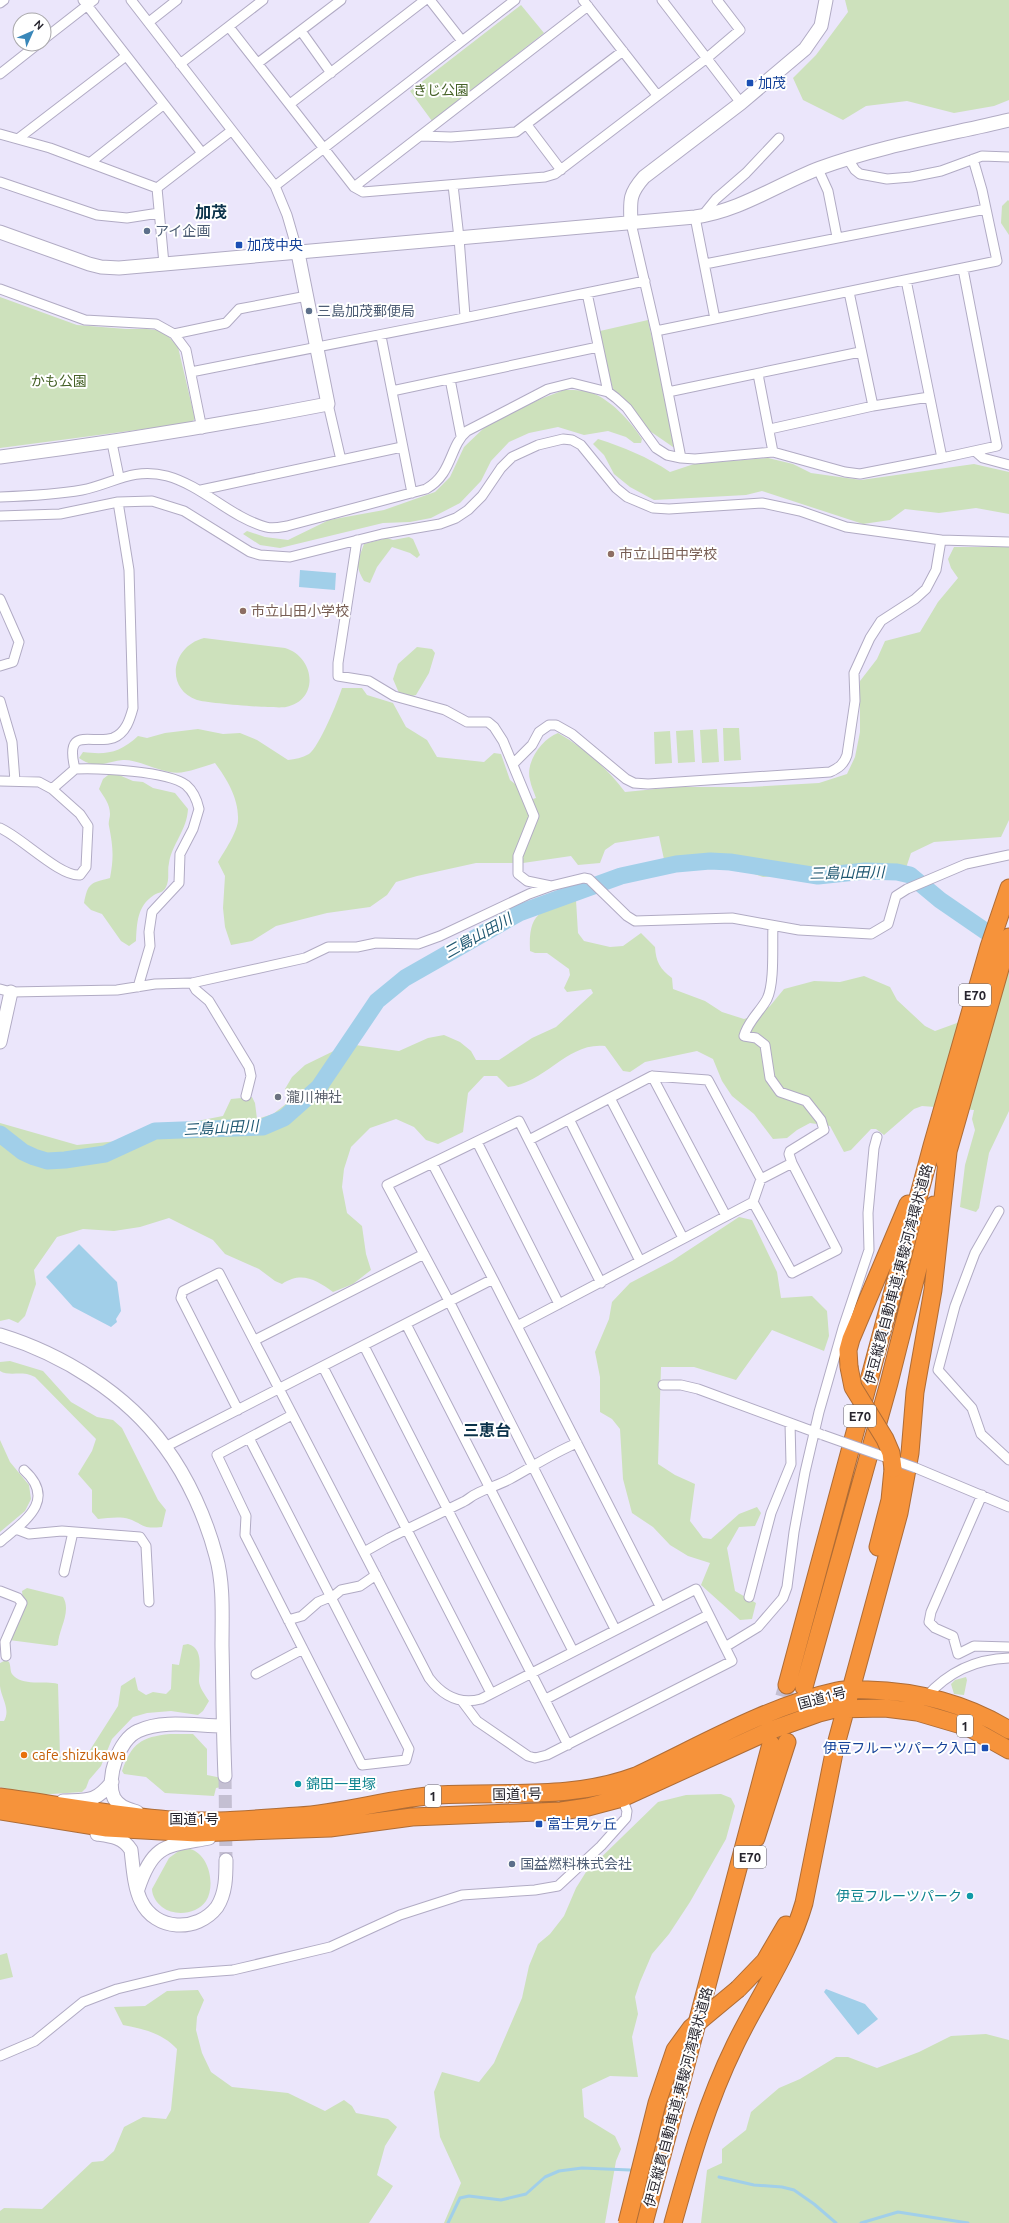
<svg xmlns="http://www.w3.org/2000/svg" width="1009" height="2223" viewBox="0 0 1009 2223" font-family="Ubuntu,'Noto Sans JP',sans-serif">
  <style>
    .green { fill: #cde1bc }
    .water { fill: #a1cfe9 }
    .lines { fill: none; stroke-linecap: round; stroke-linejoin: round }
    .stream { stroke: #a1cfe9; stroke-width: 3 }
    .river { stroke: #a1cfe9; stroke-width: 17 }
    .secondary-tunnel { stroke: #c4bfd2; stroke-width: 13; stroke-dasharray: 13 6; stroke-linecap: butt }
    .highway-tunnel { stroke: #c4bfd2; stroke-width: 17; stroke-dasharray: 17 8; stroke-linecap: butt }
    .street-casing { stroke: #b1abc4; stroke-width: 11 }
    .secondary-casing { stroke: #b1abc4; stroke-width: 15 }
    .highway-casing { stroke: #ae6c36; stroke-width: 19 }
    .street { stroke: #fff; stroke-width: 9 }
    .secondary { stroke: #fff; stroke-width: 13 }
    .highway { stroke: #f6933b; stroke-width: 17 }
    .street-bridge-casing { stroke: #b1abc4; stroke-width: 11; stroke-linecap: butt }
    .highway-bridge-casing { stroke: #ae6c36; stroke-width: 19; stroke-linecap: butt }
    .street-bridge { stroke: #fff; stroke-width: 9 }
    .highway-bridge { stroke: #f6933b; stroke-width: 17 }
    .transit-dot { fill: #1a4fb4; stroke: #fff; stroke-width: 1.5 }
    .service-dot { fill: #5c6f8a; stroke: #fff; stroke-width: 1.5 }
    .education-dot { fill: #8d6e63; stroke: #fff; stroke-width: 1.5 }
    .worship-dot { fill: #6b7280; stroke: #fff; stroke-width: 1.5 }
    .food-dot { fill: #e8710a; stroke: #fff; stroke-width: 1.5 }
    .culture-dot { fill: #0f9aa8; stroke: #fff; stroke-width: 1.5 }
    .labels { text-anchor: middle; stroke-width: 4; stroke-linejoin: round; paint-order: stroke }
    .shield { fill: #fff; stroke: #68666d; stroke-width: 1 }
    .shield-label { font-size: 13px; font-weight: bold; fill: #27252e }
    .transit-label { font-size: 14px; fill: #164399; stroke: #fff; text-anchor: start }
    .park-label { font-size: 14px; fill: #456127; stroke: #fff }
    .service-label { font-size: 14px; fill: #4e5e75; stroke: #fff; text-anchor: start }
    .education-label { font-size: 14px; fill: #785e54; stroke: #fff; text-anchor: start }
    .worship-label { font-size: 14px; fill: #5b616d; stroke: #fff; text-anchor: start }
    .street-label { font-size: 14px; fill: #27252e; stroke: #fff }
    .food-label { font-size: 14px; fill: #c56008; stroke: #fff; text-anchor: start }
    .culture-label { font-size: 14px; fill: #0d838f; stroke: #fff; text-anchor: start }
    .water-label { font-size: 15px; font-style: italic; fill: #1f5872; stroke: #fff }
    .quarter-label { font-size: 16px; font-weight: bold; fill: #0b324a; stroke: #fff }
  </style>
  <rect width="100%" height="100%" fill="#ebe6fb"/>
  <path class="green" d="M845,0H1009V100L994,106L954,113L907,101L866,106L843,120L803,100L793,78L816,55L848,12Z
    M521,5L544,33L432,121L410,91Z
    M1008,200L1009,201V235L1001,223L1002,206Z
    M0,297L77,325L126,329H146L158,330L168,336L178,347L195,419L190,423L0,448Z
    M648,320L676,447H673L644,427L623,398L613,390L602,345L600,331Z
    M564,390C572,390 582,390 589,392C610,398 631,422 642,439L641,443H634L626,437L608,431L584,435L558,427L529,433L509,442L491,461L481,481L460,503L431,518L410,522L383,523L280,548L260,545L243,534L247,531L265,537L288,540L329,520L384,510L435,492L450,477L464,447L486,426L538,400Z
    M598,439C623,447 648,457 670,472L694,464L768,458L793,464L811,473L861,480L974,464L1009,472V514L976,508L939,513L905,509L890,520L863,524L762,491L746,495L654,500L630,487L614,474L604,455L593,444Z
    M409,537L413,539L420,555L417,558L410,553L392,547L377,567L370,583L364,581C354,564 358,561 364,544L387,538L393,540Z
    M954,547H1009V820L1001,837L934,842L911,853L906,868H871L763,877L711,859L665,864L659,836L615,843L605,850L600,863L578,865L571,856L523,863H476L417,876L396,882L387,895L370,907L327,913L276,926L252,941L231,945L225,927L223,908L225,876L218,862C224,852 238,831 238,820C239,799 227,779 215,763C201,767 184,775 170,772C156,770 136,759 123,760C105,762 96,770 79,758L83,752C106,755 120,753 138,736L147,738L165,733L198,729L223,734L240,733L257,740L288,760C295,759 302,758 309,754C319,747 338,701 342,688H362L367,695L393,703L406,727L427,740L437,757L484,762L494,753L501,754L510,780L519,787L523,802L536,798C534,792 531,786 530,780C525,762 542,739 558,733C584,748 607,768 625,792L676,787H750L819,783L847,774L855,757L860,732V681L877,659L885,641L920,632L938,602L958,578L951,568L948,559Z
    M204,638L285,648C315,657 320,700 286,707C277,709 206,703 197,700C164,688 172,646 204,638Z
    M417,647L432,649L435,653L429,673L416,695L408,697L399,693L393,679L398,664Z
    M723,728H739L741,760L724,761Z
    M717,729L719,762L702,763L700,730Z
    M693,730L695,762L678,763L676,731Z
    M670,731L672,763L655,764L654,732Z
    M112,772L133,781L143,782L153,788L175,793L188,809C187,830 172,844 169,863C167,871 170,879 166,887C163,893 159,892 154,895C137,906 137,923 136,941L129,946L121,941L102,914L91,910L84,903C88,883 90,883 110,878C114,857 113,847 109,826C108,822 110,818 110,814C110,804 104,797 99,789L103,779Z
    M576,900L578,933L584,941L610,947L623,946L641,933L655,947C656,962 660,969 672,978L673,989L705,1001L722,1012L744,1019L759,1014L770,1006L784,989L814,981L840,982L864,976L890,987L897,1000L925,1026L935,1031L957,1023L1001,990L1009,967V1111L989,1153L979,1208L976,1212L960,1207L965,1165L975,1130L972,1119L974,1110L922,1106L914,1109L884,1135L876,1129H871L851,1150L844,1152L830,1126L810,1123L797,1130L787,1138L773,1139L754,1114L732,1096L722,1081L713,1059L697,1051L645,1062L630,1072L623,1071L605,1046C567,1042 546,1083 508,1087L497,1076H484L468,1093L463,1132L438,1144L426,1140L414,1127L396,1119L370,1128L351,1147L344,1169L342,1187L347,1213L362,1226L366,1254L371,1270L353,1284L333,1292C316,1280 302,1271 282,1284L275,1281L259,1269L225,1254L213,1240L169,1218L140,1227L114,1231L83,1229L57,1237L34,1270L36,1284L25,1316L18,1323L9,1319L0,1321V1123L77,1145L118,1141L135,1133L223,1116L231,1099L252,1097L255,1103L257,1119L273,1114L286,1104L288,1096L285,1089L292,1077L305,1065L348,1044L399,1051L428,1038L444,1035L460,1042L471,1051L476,1060H499L532,1038L556,1027L593,993L591,989L567,992L564,988L570,975L569,969L547,953H535L530,951C528,910 542,911 576,900Z
    M739,1217L752,1220L777,1272L781,1298L812,1296L827,1311L829,1336L824,1351L772,1330L736,1380L694,1367H661L658,1464L675,1475L695,1484L690,1521L703,1538L711,1539L739,1514L757,1507L761,1513L755,1526L739,1527L727,1548L735,1591L756,1603L752,1619L740,1620L701,1585L710,1563L688,1556L670,1545L653,1527L632,1513L623,1479L620,1429L612,1419L600,1412V1377L595,1352L609,1319L612,1302L630,1283L672,1261Z
    M10,1361L43,1371L71,1402L97,1417L113,1420L122,1428L158,1500L166,1510L162,1527C140,1529 146,1525 129,1519C120,1516 108,1518 98,1519L92,1512V1490L78,1474L92,1451L96,1439L35,1377C22,1370 10,1377 0,1371V1362Z
    M0,1440L10,1462L29,1485L31,1499L25,1511L0,1532Z
    M27,1588L63,1597C72,1612 58,1630 58,1645L55,1646L9,1640L19,1617L24,1611L22,1591Z
    M188,1644C204,1648 199,1669 199,1681C199,1687 205,1695 209,1701L203,1711L198,1715L171,1711L147,1713L133,1717L112,1739L101,1766L89,1780L86,1788L82,1792L37,1795L0,1787V1721H4C11,1709 1,1698 0,1686C0,1679 0,1671 0,1663L6,1660L9,1662C11,1666 10,1671 12,1674C22,1687 45,1680 58,1684L60,1756L65,1762H77L90,1750L118,1706L121,1686L135,1677L138,1690L146,1695L153,1692L166,1694L171,1689L172,1664L179,1665L183,1645Z
    M966,1677L967,1680L964,1695L954,1694L951,1684L955,1680Z
    M170,1734H193L207,1749V1775L222,1778V1787L216,1788L214,1796L165,1793L146,1777L124,1774L122,1771C132,1743 141,1737 170,1734Z
    M721,1794L731,1798L735,1806L726,1839L690,1902L669,1934L652,1954L640,1982L635,1997L638,2014L632,2037L638,2077L610,2076L582,2089L584,2117L615,2136L621,2149L616,2161L605,2223H444L461,2183L440,2137L434,2092L442,2072L479,2082L494,2063L522,1998L529,1966L538,1944L550,1934L564,1916L576,1888L586,1872L658,1802L686,1795Z
    M190,1849C209,1854 216,1885 206,1901C197,1914 175,1917 162,1907C157,1903 152,1896 152,1889L169,1858L180,1850Z
    M7,1953L13,1977L0,1980V1955Z
    M198,1990L204,2000L197,2017L196,2030L202,2053L211,2072L232,2087L288,2093L325,2111L344,2100L352,2106L356,2113L388,2119L397,2127L385,2146L377,2175L393,2186L369,2223H0V2211L4,2208L42,2209L92,2162L103,2161L114,2151L124,2127L143,2117L166,2119L171,2110L177,2049C162,2033 144,2029 123,2025L114,2007L145,2006L167,1991Z
    M986,2034L1009,2040V2223H701L707,2170L722,2163V2149L746,2130L751,2112L779,2088L800,2079L836,2057H848L877,2068L919,2052L951,2036Z"/>
  <path class="water" d="M300,570L336,573L335,590L299,587Z
    M79,1244L117,1282L121,1311L116,1319L117,1322L111,1327L73,1307L46,1277Z
    M826,1989L865,2004L878,2019L858,2035L824,1992Z"/>
  <g class="lines">
    <path class="stream" d="M719,2177L754,2185L782,2187L794,2190L814,2204L836,2223
      M448,2223L460,2198L469,2196L501,2200L526,2194L545,2177L559,2171L582,2168L630,2170
      M861,2223L898,2212L968,2223"/>
    <path class="river" d="M0,1134L23,1152L34,1157L47,1161L65,1160L105,1154L155,1131L263,1127L284,1118L319,1087L377,1001L405,978L519,913L621,876L676,864L710,861L730,862L818,876L865,871L897,872L910,875L940,900L1004,944"/>
    <path class="secondary-tunnel" d="M225,1776L226,1860"/>
    <path class="highway-tunnel" d="M777,1721L787,1685"/>
    <defs>
      <path id="street" d="M83,0L202,153
        M131,0L275,186L287,215L298,253
        M430,0L462,41
        M583,0L657,95
        M662,0L741,103
        M0,3L4,0
        M149,22L177,0
        M229,27L354,187L363,192L545,177L555,174L707,58L740,30L717,0
        M301,31L331,73
        M44,39L94,0
        M258,63L341,0
        M180,64L263,0
        M0,74L38,44
        M290,104L425,0
        M527,125L561,170
        M0,134L50,148L157,188
        M421,136L451,137L516,132L623,51
        M19,138L126,56
        M848,159L855,170L860,174L887,179L911,177L941,171L982,156L1009,157
        M91,162L163,105
        M818,169L828,191L837,237
        M0,182L97,215L127,218L159,213
        M453,185L459,238L465,316
        M275,186L515,0
        M354,187L588,6
        M157,188L231,131
        M157,188L164,264
        M703,215L716,199L746,173L779,138
        M695,217L715,319
        M631,223L656,331L681,458
        M705,264L986,209
        M906,280L942,458L997,446L963,269
        M0,289L85,320L156,324L174,334L186,350L202,429
        M849,292L873,406
        M587,293L608,392
        M656,331L997,261L982,190L973,159
        M174,334L226,323L239,309L307,296
        M381,336L412,493
        M191,372C342,343 494,312 645,281
        M758,374L773,452
        M450,379L461,436
        M392,391L598,347
        M668,392L860,352
        M328,404L341,460
        M770,429L873,406L929,397
        M112,443L119,477
        M975,451L983,458L1009,465
        M201,490L402,447
        M0,497C27,496 54,495 82,490C113,484 132,467 167,476C203,486 230,517 266,527C273,529 281,527 287,526L426,489C453,474 449,446 467,431L548,389L572,383L608,392L616,398L627,408L656,448L667,455L681,458L695,459L773,452L845,472L860,474L942,458
        M118,502L129,570L133,708C130,719 126,733 113,738C92,745 64,725 75,769C99,768 168,771 186,785C193,791 197,800 199,809L193,829L180,854L179,883L152,912L149,932L150,946L138,987
        M0,516L60,514L118,502L152,501L184,511L250,552L260,555L290,557L382,534L440,524L456,518L468,510L482,496L501,468L512,457L538,445L563,439L572,440L581,445L616,488L627,497L653,508L669,509L762,503L800,511L846,527L941,540L1009,542
        M357,540L338,663V676L369,681L394,696L445,710L467,722H488L494,727L503,741L534,816L518,856V874L527,881L551,886
        M0,599L19,642L13,662L0,666
        M0,701L12,742L15,781
        M513,764L532,745L539,732L549,725H556L572,734L626,779L634,783L648,784L830,772C839,768 844,764 847,755L855,701L854,673L870,638L881,621L915,599L926,589L936,570L941,540
        M0,781L39,782L52,789L75,769
        M0,828C21,837 60,877 80,875L86,867L88,826L80,814L52,789
        M773,926C772,944 775,983 767,999C760,1012 748,1021 744,1036L756,1038L765,1045L770,1078L780,1092L806,1101L821,1120L824,1130L790,1151L789,1154L792,1163
        M192,983L196,990L209,1001L249,1067L251,1076L246,1096
        M0,989L11,992L117,990L155,984L192,983L305,958L328,947H357L376,943L418,944L440,936L529,894L551,886L584,878L589,879L627,916L635,921L732,918L799,930L871,934L888,924L896,896L907,889L966,864L1009,855
        M652,1076L726,1216
        M610,1098L683,1238
        M569,1119L640,1261
        M477,1142L559,1304
        M432,1163L493,1279
        M753,1202L792,1273L837,1250L792,1163L761,1179
        M999,1211L975,1253L955,1306L938,1370L972,1408L981,1434L1009,1460
        M601,1283L519,1121L387,1185L449,1301L615,1629
        M406,1324L573,1651
        M517,1326L753,1202L761,1179L708,1080L652,1076L529,1140
        M255,1340L424,1254
        M364,1346L568,1745
        M323,1367L491,1693
        M663,1385H681L698,1389L820,1434
        M238,1410L181,1298L183,1291L219,1273L429,1678C442,1695 459,1705 481,1699L696,1589L732,1661L547,1755L535,1758L528,1756L477,1721L462,1701
        M249,1438L409,1749L406,1760L362,1765L245,1535L246,1516L217,1455L292,1415
        M165,1447L493,1279L660,1606
        M916,1468L1009,1507
        M982,1495L931,1612L929,1622L935,1628L953,1636L958,1654L974,1646L1009,1647
        M16,1529L29,1534L62,1531L140,1537L146,1546L149,1602
        M0,1542C23,1522 58,1501 24,1470
        M364,1552L389,1538L463,1502C468,1500 471,1496 476,1494C487,1488 499,1485 510,1479C532,1467 553,1453 577,1443
        M64,1572L73,1532
        M0,1591L18,1598L22,1603L5,1642L6,1656
        M749,1597L771,1513L791,1464L790,1423
        M288,1620L302,1616L318,1602L335,1595L341,1590L360,1586L376,1575
        M725,1647L758,1627L783,1598L787,1587L794,1532L805,1472L819,1412L843,1328L869,1250L868,1213L874,1148L877,1137
        M256,1674L303,1649
        M926,1697C948,1672 976,1659 1009,1658
        M546,1699L708,1615
        M0,2056L35,2041L83,2002L117,1989L179,1974L233,1970L330,1947L400,1915L462,1895L535,1890L558,1886L601,1846L626,1818L627,1811L621,1795"/>
      <path id="secondary" d="M631,223C630,200 629,194 644,177L741,103L805,49L821,26L826,0
        M0,232L89,264L101,267L119,268L695,217C740,211 778,184 820,168C880,146 946,135 1009,120
        M0,457C110,443 219,425 328,404L298,253
        M0,1042L11,992
        M0,1335C62,1354 126,1393 165,1447C188,1478 206,1518 216,1556C224,1584 222,1617 222,1646C223,1689 223,1732 225,1776
        M63,1801C88,1800 95,1803 112,1782
        M137,1812C128,1809 119,1807 114,1798C105,1779 119,1739 138,1731C163,1719 197,1726 223,1726
        M97,1834C111,1836 123,1837 131,1850C133,1866 134,1887 141,1901C155,1931 197,1933 217,1907C226,1893 226,1876 226,1860
        M138,1889C153,1843 167,1846 209,1838"/>
      <path id="highway" d="M945,1162L1009,937
        M849,1367L848,1350L851,1339L908,1204
        M878,1547L890,1500L893,1469
        M787,1685L932,1146L989,947L1009,888
        M804,1687L889,1383L934,1205
        M0,1797C53,1804 106,1814 160,1819C205,1824 253,1819 298,1816C345,1813 391,1798 438,1795C505,1791 572,1800 636,1776C700,1746 768,1706 837,1691C847,1689 858,1690 868,1690C917,1691 967,1704 1009,1730
        M0,1811L107,1828L197,1833L330,1828L412,1817L561,1811L588,1807L622,1798L769,1731L819,1713L835,1709L885,1708L917,1712L968,1727L1009,1750
        M756,1838L787,1742
        M738,1989L765,1961L786,1925
        M644,2223L771,1744
        M673,2223C690,2162 707,2102 735,2045C758,1997 789,1955 804,1903L835,1748L899,1513L910,1453L915,1392L933,1290L948,1152"/>
    </defs>
    <use href="#street" class="street-casing"/>
    <use href="#secondary" class="secondary-casing"/>
    <use href="#highway" class="highway-casing"/>
    <use href="#street" class="street"/>
    <use href="#secondary" class="secondary"/>
    <use href="#highway" class="highway"/>
    <defs>
      <path id="street-bridge" d="M823,1435L916,1468"/>
      <path id="highway-bridge" d="M849,1367L853,1387L885,1439L891,1453L893,1469
        M627,2223L657,2103L675,2050L691,2028L738,1989"/>
    </defs>
    <use href="#street-bridge" class="street-bridge-casing"/>
    <use href="#highway-bridge" class="highway-bridge-casing"/>
    <use href="#street-bridge" class="street-bridge"/>
    <use href="#highway-bridge" class="highway-bridge"/>
  </g>
  <g class="transit-dot">
    <rect x="746" y="79" width="8" height="8" rx="2"/>
    <rect x="235" y="241" width="8" height="8" rx="2"/>
    <rect x="981" y="1744" width="8" height="8" rx="2"/>
    <rect x="535" y="1820" width="8" height="8" rx="2"/>
  </g>
  <g class="service-dot">
    <circle cx="147" cy="231" r="4"/>
    <circle cx="309" cy="311" r="4"/>
    <circle cx="512" cy="1864" r="4"/>
  </g>
  <g class="education-dot">
    <circle cx="611" cy="554" r="4"/>
    <circle cx="243" cy="611" r="4"/>
  </g>
  <circle class="worship-dot" cx="278" cy="1097" r="4"/>
  <circle class="food-dot" cx="24" cy="1755" r="4"/>
  <g class="culture-dot">
    <circle cx="298" cy="1784" r="4"/>
    <circle cx="970" cy="1896" r="4"/>
  </g>
  <g class="labels">
    <g class="shield">
      <rect x="959" y="984" width="32" height="22" rx="3"/>
      <rect x="844" y="1405" width="32" height="22" rx="3"/>
      <rect x="957" y="1715" width="16" height="22" rx="3"/>
      <rect x="425" y="1785" width="16" height="22" rx="3"/>
      <rect x="734" y="1846" width="32" height="22" rx="3"/>
    </g>
    <g class="shield-label">
      <text x="975" y="1000">E70</text>
      <text x="860" y="1421">E70</text>
      <text x="965" y="1731">1</text>
      <text x="433" y="1801">1</text>
      <text x="750" y="1862">E70</text>
    </g>
    <g class="transit-label">
      <text x="758" y="88">加茂</text>
      <text x="247" y="250">加茂中央</text>
      <text x="977" y="1753" text-anchor="end">伊豆フルーツパーク入口</text>
      <text x="547" y="1829">富士見ヶ丘</text>
    </g>
    <g class="park-label">
      <text x="441" y="95">きじ公園</text>
      <text x="59" y="386">かも公園</text>
    </g>
    <g class="service-label">
      <text x="155" y="236">アイ企画</text>
      <text x="317" y="316">三島加茂郵便局</text>
      <text x="520" y="1869">国益燃料株式会社</text>
    </g>
    <g class="education-label">
      <text x="619" y="559">市立山田中学校</text>
      <text x="251" y="616">市立山田小学校</text>
    </g>
    <g class="worship-label">
      <text x="286" y="1102">瀧川神社</text>
    </g>
    <g class="street-label">
      <text transform="translate(898 1274) rotate(-75)" y="5">伊豆縦貫自動車道;東駿河湾環状道路</text>
      <text transform="translate(822 1698) rotate(-15)" y="5">国道1号</text>
      <text transform="translate(517 1794) rotate(-1)" y="5">国道1号</text>
      <text x="194" y="1824">国道1号</text>
      <text transform="translate(678 2097) rotate(-75)" y="5">伊豆縦貫自動車道;東駿河湾環状道路</text>
    </g>
    <g class="food-label">
      <text x="32" y="1760">cafe shizukawa</text>
    </g>
    <g class="culture-label">
      <text x="306" y="1789">錦田一里塚</text>
      <text x="962" y="1901" text-anchor="end">伊豆フルーツパーク</text>
    </g>
    <g class="water-label">
      <text transform="translate(847 873) rotate(-1)" y="5">三島山田川</text>
      <text transform="translate(478 936) rotate(-29)" y="5">三島山田川</text>
      <text transform="translate(221 1128) rotate(-3)" y="5">三島山田川</text>
    </g>
    <g class="quarter-label">
      <text x="211" y="218">加茂</text>
      <text x="487" y="1436">三恵台</text>
    </g>
  </g>
  <g transform="translate(32 32) rotate(45)"><circle r="19" fill="#ffffff" stroke="#a9a8ab"/>
  <path d="M0-3L7 15L0 10L-7 15Z" fill="#3987b9"/>
  <text y="-6" font-size="11" font-weight="bold" text-anchor="middle" fill="#27252e">N</text>
  </g>
</svg>
